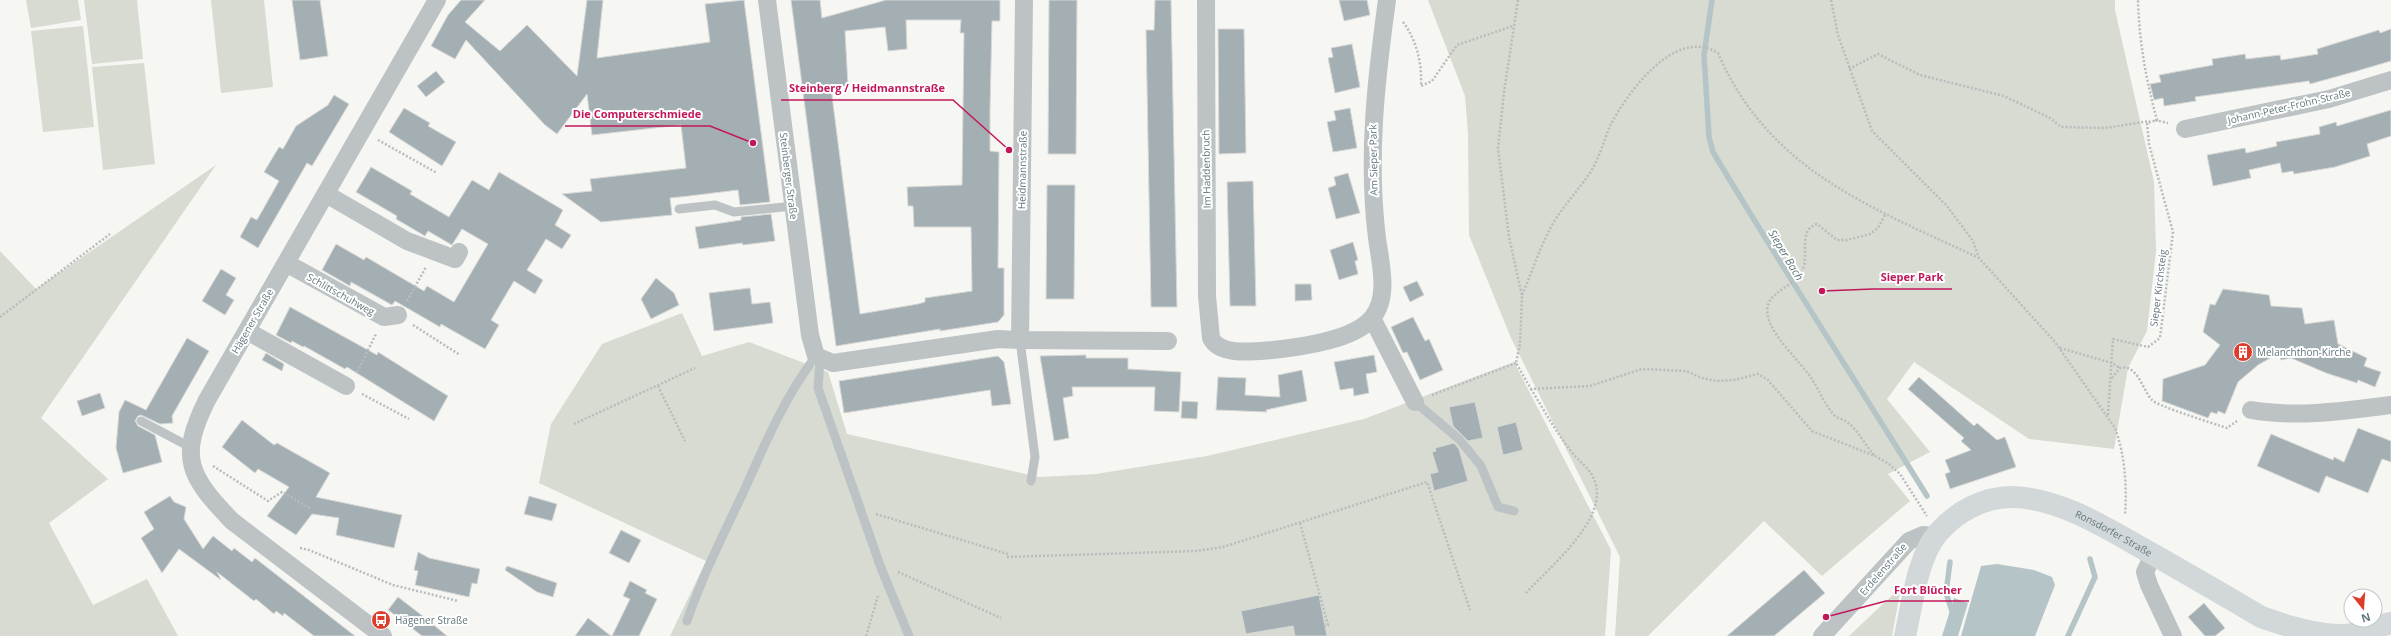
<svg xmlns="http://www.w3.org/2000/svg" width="2391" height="636" viewBox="0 0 2391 636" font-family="'Open Sans',sans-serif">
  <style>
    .green { fill: #d7dbd2 }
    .water { fill: #b5c4c6 }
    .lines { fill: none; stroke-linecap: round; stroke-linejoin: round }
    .stream { stroke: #b5c4c6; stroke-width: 5.5 }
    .building { fill: #a4afb3; stroke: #d8d8d6; fill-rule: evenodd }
    .path { stroke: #b8bcbd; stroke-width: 2.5; stroke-dasharray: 2 2; stroke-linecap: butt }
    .lane { stroke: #bdc3c5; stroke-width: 9 }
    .street { stroke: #bdc3c5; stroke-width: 18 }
    .secondary { stroke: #d2d8da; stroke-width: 22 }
    .labels { text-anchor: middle; stroke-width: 4; stroke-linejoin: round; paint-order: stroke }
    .street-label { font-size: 10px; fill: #62767d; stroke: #fff }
    .poi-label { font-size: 10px; fill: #62767d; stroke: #fff; text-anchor: start }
    .water-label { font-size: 11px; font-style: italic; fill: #5d7678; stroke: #fff }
    .leader { fill: none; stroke: #c2185b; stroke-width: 1.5 }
    .callout-dot { fill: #c2185b; stroke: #fff; stroke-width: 1.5 }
    .callout-label { font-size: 11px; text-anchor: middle; font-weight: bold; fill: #c2185b; stroke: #fff; stroke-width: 4; stroke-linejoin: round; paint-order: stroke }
  </style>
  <rect width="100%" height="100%" fill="#f6f6f3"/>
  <path class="green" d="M26,0H78L81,20L31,28Z
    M84,0H137L143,59L92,64Z
    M211,0H264L273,87L221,93Z
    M1428,0H2115V10L2154,182L2156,251L2147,331L2128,368L2114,449L2029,439L1914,362L1887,399L1930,452L1888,474L1910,501L1822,576L1764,521L1648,636H1615L1620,557L1511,338L1469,235L1468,133L1465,96Z
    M83,26L94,127L43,132L31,31Z
    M144,63L155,164L103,170L92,67Z
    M216,165L41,418L108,479L49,523L93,605L147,579L178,636H0V251L36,289Z
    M682,313L702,356L749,342L828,372L847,434L1039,477L1096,474L1207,456L1364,419L1514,362L1611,550L1605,636H670L706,561L539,483L551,424L602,344Z
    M1901,587L1892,636H1849Z"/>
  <path class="water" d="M1997,564L2034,570L2052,577L2055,585L2035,636H1961L1981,566Z
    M1954,598L1968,603L1958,636H1942Z"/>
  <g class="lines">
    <path class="stream" d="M1712,0L1704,55L1709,137L1713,152C1782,268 1856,381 1927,496
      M1950,562L1946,593L1953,614
      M2068,636L2095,577L2090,559"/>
  </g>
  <path class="building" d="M292,0H320L328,56L300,60Z
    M461,0H485L465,22L500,51L527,25L577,76L587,0H603L597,58L710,42L705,4L744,0L770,202L740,205L738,190L689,196L670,198L672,215L601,222L562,194L592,191L590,179L686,168L681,125L592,135L587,94L557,134L545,125L466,40L455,59L431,46L448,15Z
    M791,0H820L822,18L886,0H1000V21H992L990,109V151L999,152L998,268H1004V315L998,322L940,331V329L836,346ZM906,20H961L960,33H964L962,185L907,187L908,206H913L914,227H971L972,291L925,298V302L918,304L860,314L831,88L848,86L845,31L885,27L888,51L907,49Z
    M1049,0H1077L1076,154H1048Z
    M1155,0H1171L1177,307H1151L1146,30H1154Z
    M1339,0H1367L1370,15L1344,21Z
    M1218,29H1244L1246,153L1219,154Z
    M2391,29V61L2357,71L2310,84L2309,81L2195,97L2196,101L2164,106L2163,98L2154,100L2150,84L2161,82L2159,75L2213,65L2212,59L2245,54L2246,59L2280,55L2281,60L2318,54L2317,49L2379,30L2380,33Z
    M1352,44L1360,87L1335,93L1328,58L1333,57L1331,48Z
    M436,71L445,82L426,97L417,86Z
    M334,95L349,104L312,166L307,163L258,248L240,237L251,217L257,220L279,181L264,172L279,147L283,149L296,126L328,105Z
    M404,108L430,123L428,126L456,142L442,166L389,132Z
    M1350,108L1357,148L1333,152L1327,122L1336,120L1334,111Z
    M2391,110V136L2367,144L2370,156L2335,167L2294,174L2293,171L2282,173L2280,163L2249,170L2251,178L2213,186L2207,155L2245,148L2246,153L2277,146L2276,142L2320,134L2319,127L2336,122L2337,126Z
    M371,167L412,191L410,194L449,217L472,180L489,190L499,172L563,210L555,225L571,235L562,249L546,239L537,254L527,270L543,280L535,294L514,281L491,320L499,325L485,349L441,324L440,327L395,301L392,305L351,282L350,286L322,270L336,244L364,260L366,257L424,291L427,286L454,302L488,244L462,229L452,245L428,231L425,236L396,219L397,216L356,192Z
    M1348,173L1360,213L1336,219L1328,188L1336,185L1334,177Z
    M1253,181L1256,306H1230L1227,182Z
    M1047,185H1075L1074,299H1046Z
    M771,214L775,241L743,245L742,243L699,249L695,227L741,220V217Z
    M1353,242L1358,260L1355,261L1358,274L1339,280L1330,250Z
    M221,269L236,278L226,295L234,300L225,315L202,301Z
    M656,278L674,293L679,305L651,319L641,299Z
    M1417,281L1424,295L1410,302L1403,287Z
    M1295,284H1311L1312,300L1295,301Z
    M750,288L752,304L770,302L773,323L714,331L709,293Z
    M2223,289L2269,295L2271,306L2302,308L2305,324L2334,320L2338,344L2367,358L2364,366L2381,372L2375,387L2358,380L2357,383L2326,373L2291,358L2281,360L2279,353L2258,365L2238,382L2225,414L2218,411L2217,414L2211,412L2208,418L2162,401L2163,379L2205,365L2220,345L2203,332L2210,304L2215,305Z
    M290,307L377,355L378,352L448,396L434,421L347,367L345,369L304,346L303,347L292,341L291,343L276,335Z
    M1413,317L1425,341L1429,339L1443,370L1420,380L1407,352L1403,353L1391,327Z
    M187,338L209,351L172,416L173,423L160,424L141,415L138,416L135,421L138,426L155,435L162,462L123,473L116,448L119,412L125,400L146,410Z
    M266,353L284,364L282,371L262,360Z
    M1086,355V358H1128V369L1181,372L1179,412L1154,411L1155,387H1072L1073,396L1063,398L1069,438L1054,441L1040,356Z
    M1374,355L1377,372L1366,374L1369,393L1354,396L1353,388L1340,390L1334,362Z
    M998,356L1004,362L1011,404L992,406L990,390L844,413L839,381Z
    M1302,370L1307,401L1266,410L1267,412L1216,410L1218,377L1246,378L1245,395L1280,397L1278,375Z
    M1919,377L1974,426L1977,423L1997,440L2005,437L2016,467L1950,489L1945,474L1950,472L1945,460L1971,450L1961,441L1964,438L1908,389Z
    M100,393L105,408L82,416L77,401Z
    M1182,401L1198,402L1197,419L1181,418Z
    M1475,402L1483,438L1468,441L1453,426L1449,407Z
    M242,420L274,445L277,443L330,473L316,497L402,515L394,548L336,535L339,518L312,514L296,535L267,516L289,487L258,469L255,473L222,447Z
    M1516,422L1523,450L1503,455L1497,427Z
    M2358,428L2391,441V462L2382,459L2368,493L2326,476L2319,493L2257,466L2271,434L2333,460L2334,457L2344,462Z
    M1454,443L1459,449L1468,481L1434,491L1430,474L1438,472L1432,452L1436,451L1435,448Z
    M170,496L174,502L186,507L184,519L203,549L213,536L232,551L234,548L252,562L255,558L355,636H314L284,613L283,616L276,611L274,614L256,599L254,601L217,572L221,580L179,549L162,573L141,538L154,529L144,512Z
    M529,496L557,504L552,521L524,514Z
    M621,530L641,540L629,563L609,553Z
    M418,552L429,558L480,569L477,584L472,583L469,597L415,585L418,571L414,570Z
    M507,566L557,583L553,597L537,592L505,570Z
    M1804,570L1825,593L1774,636H1727Z
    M630,581L647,590L645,593L657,599L639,636H612L630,599L623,596Z
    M1319,595L1327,636H1295L1293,626L1246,634L1241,611Z
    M398,597L424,617L447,636H422L395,615L388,610Z
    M2204,603L2225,628L2215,636H2205L2188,617Z
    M588,618L611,636H575Z"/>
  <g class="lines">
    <path class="path" d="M1518,0L1504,92L1498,148L1509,237L1522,296L1520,344L1516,363L1531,389L1590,386L1642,369L1686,371L1702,378L1717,381L1734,380L1758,374L1768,380L1812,431L1875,456L1889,464L1900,474L1927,516
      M1831,0L1838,35L1872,131L1947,206L1973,241L1979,258L2055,342L2115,428C2125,455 2127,486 2125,515
      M1403,22C1417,41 1422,63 1421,86L1432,81L1457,45L1513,26
      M1849,69L1878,54L1920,75L2004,96L2050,118L2061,127L2105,128L2150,121
      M2155,120L2168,123
      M378,140L437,173
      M1522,295C1531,274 1538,253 1548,233C1559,209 1579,191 1593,168C1600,155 1604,140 1610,126C1627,93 1675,26 1718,53C1769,171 1871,207 1979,258
      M407,301L426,267
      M0,317L110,234
      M413,325L460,355
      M2060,348L2112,363L2120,368
      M357,372L376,334
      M2112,378L2120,368C2137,363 2143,391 2152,400C2157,406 2215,424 2227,428L2237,421
      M658,386L685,441
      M362,394L409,419
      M1432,395L1516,363
      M2108,415L2113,339L2148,347L2160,338L2173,232L2149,144L2147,123L2157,120C2146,80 2139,41 2138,0
      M574,424L695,368
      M1874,455C1865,445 1858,430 1847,422C1843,419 1837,418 1834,415C1825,405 1820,392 1813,381C1802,361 1761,329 1768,305C1773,289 1798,285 1803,269C1809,253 1798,230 1817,224L1837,240H1847L1870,234L1878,228L1886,213
      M213,466L268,501L282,492L311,509
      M876,514L1008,554
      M1300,523L1328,625L1325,626
      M300,548L309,550L393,585L458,601
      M1007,557L1196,551L1223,547L1427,482L1470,610
      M898,572L1001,618
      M1526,593C1550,566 1611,518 1594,479C1589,467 1578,461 1571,451C1556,432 1544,410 1531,389
      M866,636L878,596"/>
    <path class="lane" d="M679,209L715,205L734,212L793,206
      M1020,340L1035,457L1031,481
      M820,359L818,388L881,568L909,636
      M1415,402L1459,439L1481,466L1498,507L1514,511
      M141,421L190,447
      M687,621C702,577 723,535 743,493C764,446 785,396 816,356"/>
    <path class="street" d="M767,0L810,335L816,356L833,363L998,339L1020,340L1024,0
      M1206,0L1207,296L1211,338C1220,357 1257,351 1273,350C1301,347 1354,340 1372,318C1390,297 1380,262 1377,238C1367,158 1376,80 1387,0
      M2185,129L2329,99L2391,80
      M326,194L407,241L455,259L459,252
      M286,263L384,317L398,315
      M1372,318L1415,402
      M247,331L346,386
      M1020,340L1168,341
      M2251,410C2298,418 2344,411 2391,405
      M2153,555L2145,572L2149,585L2173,636
      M383,636L232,521C189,476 178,458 207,400L437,0
      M1822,636L1909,541L1923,535L1936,536"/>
    <path class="secondary" id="s1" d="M1905,636C1912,606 1917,557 1938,533C1956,512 1983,497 2012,497C2063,498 2112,532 2156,556C2191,576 2226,596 2261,617C2287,626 2317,636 2346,635C2361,633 2376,627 2391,623"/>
  </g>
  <defs>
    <symbol id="building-disc" viewBox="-11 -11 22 22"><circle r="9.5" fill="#de3b2b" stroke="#fff"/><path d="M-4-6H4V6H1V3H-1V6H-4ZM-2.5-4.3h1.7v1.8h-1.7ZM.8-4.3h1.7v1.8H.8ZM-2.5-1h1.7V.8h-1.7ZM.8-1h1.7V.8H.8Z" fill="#fff"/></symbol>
    <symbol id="bus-disc" viewBox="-11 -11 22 22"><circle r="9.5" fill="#de3b2b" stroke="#fff"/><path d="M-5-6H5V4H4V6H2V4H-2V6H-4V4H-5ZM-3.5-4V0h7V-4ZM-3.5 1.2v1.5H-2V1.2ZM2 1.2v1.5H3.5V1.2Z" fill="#fff"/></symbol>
  </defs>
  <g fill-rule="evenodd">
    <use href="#building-disc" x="2232" y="341" width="22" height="22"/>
    <use href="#bus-disc" x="370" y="609" width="22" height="22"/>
  </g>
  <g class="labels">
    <g class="street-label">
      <text transform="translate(2289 106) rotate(-13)" y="4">Johann-Peter-Frohn-Straße</text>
      <text transform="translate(1373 160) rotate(-91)" y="4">Am Sieper Park</text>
      <text transform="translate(1206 169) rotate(-91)" y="4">Im Haddenbruch</text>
      <text transform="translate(1022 170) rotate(-89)" y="4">Heidmannstraße</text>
      <text transform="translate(789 176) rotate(83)" y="4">Steinberger Straße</text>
      <text transform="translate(2158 288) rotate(-83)" y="4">Sieper Kirchsteig</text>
      <text transform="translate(341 294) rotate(29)" y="4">Schlittschuhweg</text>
      <text transform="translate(252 321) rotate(-60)" y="4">Hägener Straße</text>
      <text dy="4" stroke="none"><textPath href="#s1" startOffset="303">Ronsdorfer Straße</textPath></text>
      <text transform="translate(1883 569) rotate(-49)" y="4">Erdelenstraße</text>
    </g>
    <g class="poi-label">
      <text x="2257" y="356">Melanchthon-Kirche</text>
      <text x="395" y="624">Hägener Straße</text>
    </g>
    <g class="water-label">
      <text transform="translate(1786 255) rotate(59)" y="4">Sieper Bach</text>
    </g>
  </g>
  <path class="leader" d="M1009 150L953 100H781M753 143L710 126H565M1822 291L1873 289H1952M1826 617L1886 601H1969"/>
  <g class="callout-dot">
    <circle cx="1009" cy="150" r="4"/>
    <circle cx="753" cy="143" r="4"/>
    <circle cx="1822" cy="291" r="4"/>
    <circle cx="1826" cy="617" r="4"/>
  </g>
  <g class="callout-label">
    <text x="867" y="92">Steinberg / Heidmannstraße</text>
    <text x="637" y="118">Die Computerschmiede</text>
    <text x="1912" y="281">Sieper Park</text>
    <text x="1928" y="594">Fort Blücher</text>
  </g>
  <g transform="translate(2363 608) rotate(163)"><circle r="19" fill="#ffffff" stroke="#c0c8cb"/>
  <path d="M0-3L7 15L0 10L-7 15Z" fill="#de3b2b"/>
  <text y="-6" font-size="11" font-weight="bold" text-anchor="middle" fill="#62767d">N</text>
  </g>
</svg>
